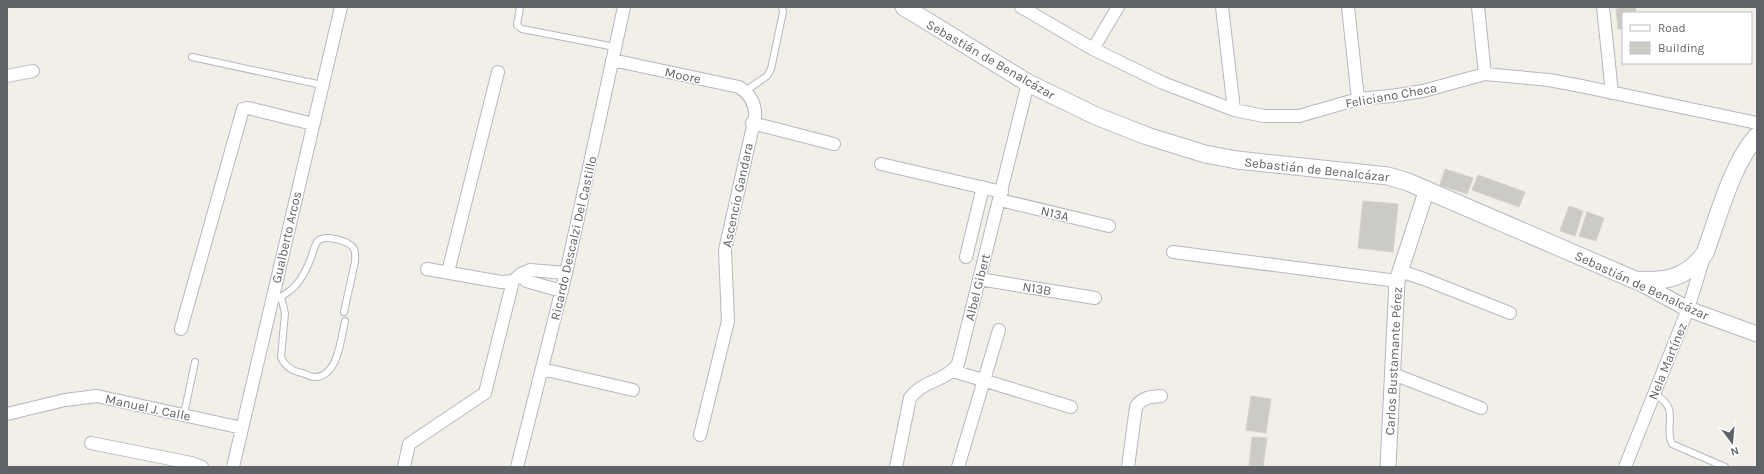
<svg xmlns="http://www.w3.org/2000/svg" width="1764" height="474" viewBox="0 0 1764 474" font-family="Karla,sans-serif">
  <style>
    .building { fill: #cccac5; stroke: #d6d1c6 }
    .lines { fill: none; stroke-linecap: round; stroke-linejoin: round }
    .service-casing { stroke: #b5b8bc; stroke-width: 8 }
    .minor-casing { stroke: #b5b8bc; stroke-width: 14 }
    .tertiary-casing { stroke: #b5b8bc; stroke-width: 17 }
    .secondary-casing { stroke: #b6babf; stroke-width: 19 }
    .service { stroke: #fff; stroke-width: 6 }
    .minor { stroke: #fff; stroke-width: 12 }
    .tertiary { stroke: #fff; stroke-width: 15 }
    .secondary { stroke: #fff; stroke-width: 17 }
    .labels { text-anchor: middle; stroke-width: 3; stroke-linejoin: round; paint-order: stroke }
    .street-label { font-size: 13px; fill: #5f6368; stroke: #fff }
  </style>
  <rect width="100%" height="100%" fill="#f1efe8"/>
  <path class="building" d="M1635,7L1636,13H1623V29H1618L1616,9Z
    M1445,169L1473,178L1467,194L1440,185Z
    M1478,175L1525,192L1519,207L1472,190Z
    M1363,201L1398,204L1393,252L1358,248Z
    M1569,206L1583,211L1575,236L1560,231Z
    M1587,212L1604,218L1596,241L1579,236Z
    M1251,396L1271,399L1266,433L1246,430Z
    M1252,437L1267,438L1263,467L1249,466Z"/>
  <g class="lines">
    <defs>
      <path id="service" d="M520,7L517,25L522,29L615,47
        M192,57L322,85
        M745,91L767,76L771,69L783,12L782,7
        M281,297L285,313L281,357C285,367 292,371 302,373C306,374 310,377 314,377C338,378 341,338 345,321
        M273,301C294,291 302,281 311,258C313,253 314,245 318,241C325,234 350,241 354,249C356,253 355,258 355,262L344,312
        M1654,394C1682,409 1663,424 1672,444L1725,467
        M184,414L195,362"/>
      <path id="minor" d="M1021,7L1093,49L1163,83L1234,110L1264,116H1299L1358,99L1391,96L1423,91L1485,74L1549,80L1581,86L1757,123
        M1222,7L1234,110
        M1348,7L1358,99
        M1478,7L1485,74
        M1603,7L1612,93
        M1093,49L1118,7
        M612,60L739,87C750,94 756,104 755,117L725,250L728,321L700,435
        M7,76L33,71
        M752,123L834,144
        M881,164L1002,192
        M1000,200L1109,226
        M1173,252L1397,281
        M966,257L983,187
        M427,269L501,282L513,281L521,274L530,270L566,273
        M1400,271L1424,279L1510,313
        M448,272L498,72
        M521,274L526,281L562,291
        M979,279L1095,298
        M181,329L243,109L248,108L313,124
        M542,369L633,390
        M953,371L1071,407
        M1393,374L1481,408
        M7,414L65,400L97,396L242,428
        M91,443L191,463L202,467
        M233,467L341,7
        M404,467L409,444L485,393L513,281
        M517,467L566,273L624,7
        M896,467L910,398C923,380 945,382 958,364L1028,83
        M958,467L999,330
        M1128,467L1136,407C1141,397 1152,397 1161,396
        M1625,467L1688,309L1704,257"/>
      <path id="tertiary" d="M1635,280L1688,309L1757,334
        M1388,467L1397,281L1427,189"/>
      <path id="secondary" d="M904,7L1028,83L1096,116L1147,136L1205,154L1237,160L1388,176L1408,182L1635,280C1665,282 1686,279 1705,253C1718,218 1732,163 1757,136"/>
    </defs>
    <use href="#service" class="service-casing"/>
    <use href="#minor" class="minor-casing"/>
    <use href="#tertiary" class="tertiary-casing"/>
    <use href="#secondary" class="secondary-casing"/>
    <use href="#service" class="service"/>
    <use href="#minor" class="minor"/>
    <use href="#tertiary" class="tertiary"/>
    <use href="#secondary" class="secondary"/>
  </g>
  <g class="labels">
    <g class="street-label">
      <text transform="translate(991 59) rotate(30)" y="5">Sebastián de Benalcázar</text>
      <text transform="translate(683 75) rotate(12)" y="5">Moore</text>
      <text transform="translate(1391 95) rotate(-10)" y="5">Feliciano Checa</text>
      <text transform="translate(1317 169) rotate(6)" y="5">Sebastián de Benalcázar</text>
      <text transform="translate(737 195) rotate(-78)" y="5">Ascencio Gandara</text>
      <text transform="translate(1055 213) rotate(13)" y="5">N13A</text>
      <text transform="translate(286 237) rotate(-77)" y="5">Gualberto Arcos</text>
      <text transform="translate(573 238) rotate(-77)" y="5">Ricardo Descalzi Del Castillo</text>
      <text transform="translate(1642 285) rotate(25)" y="5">Sebastián de Benalcázar</text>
      <text transform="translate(977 287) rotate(-76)" y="5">Albel Gibert</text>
      <text transform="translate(1037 288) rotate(9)" y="5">N13B</text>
      <text transform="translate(1393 361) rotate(-87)" y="5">Carlos Bustamante Pérez</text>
      <text transform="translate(1667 361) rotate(-68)" y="5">Nela Martínez</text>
      <text transform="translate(148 407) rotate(12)" y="5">Manuel J. Calle</text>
    </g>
  </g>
  <rect width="1764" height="474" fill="none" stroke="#5f6368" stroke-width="16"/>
  <rect x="1622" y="12" width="130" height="52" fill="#ffffff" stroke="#bfc1c3"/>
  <rect x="1630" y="25" width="20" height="6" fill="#ffffff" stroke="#bfc1c3"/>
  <text x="1658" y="32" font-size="12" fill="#5f6368">Road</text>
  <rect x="1630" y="42" width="20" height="12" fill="#cccac5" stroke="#bfc1c3"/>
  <text x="1658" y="52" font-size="12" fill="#5f6368">Building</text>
  <g transform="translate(1732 442) rotate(164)" stroke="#ffffff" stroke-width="3" paint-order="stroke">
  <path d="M0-3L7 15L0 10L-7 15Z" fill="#5f6368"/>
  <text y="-6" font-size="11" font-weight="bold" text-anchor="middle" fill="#5f6368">N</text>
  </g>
</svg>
